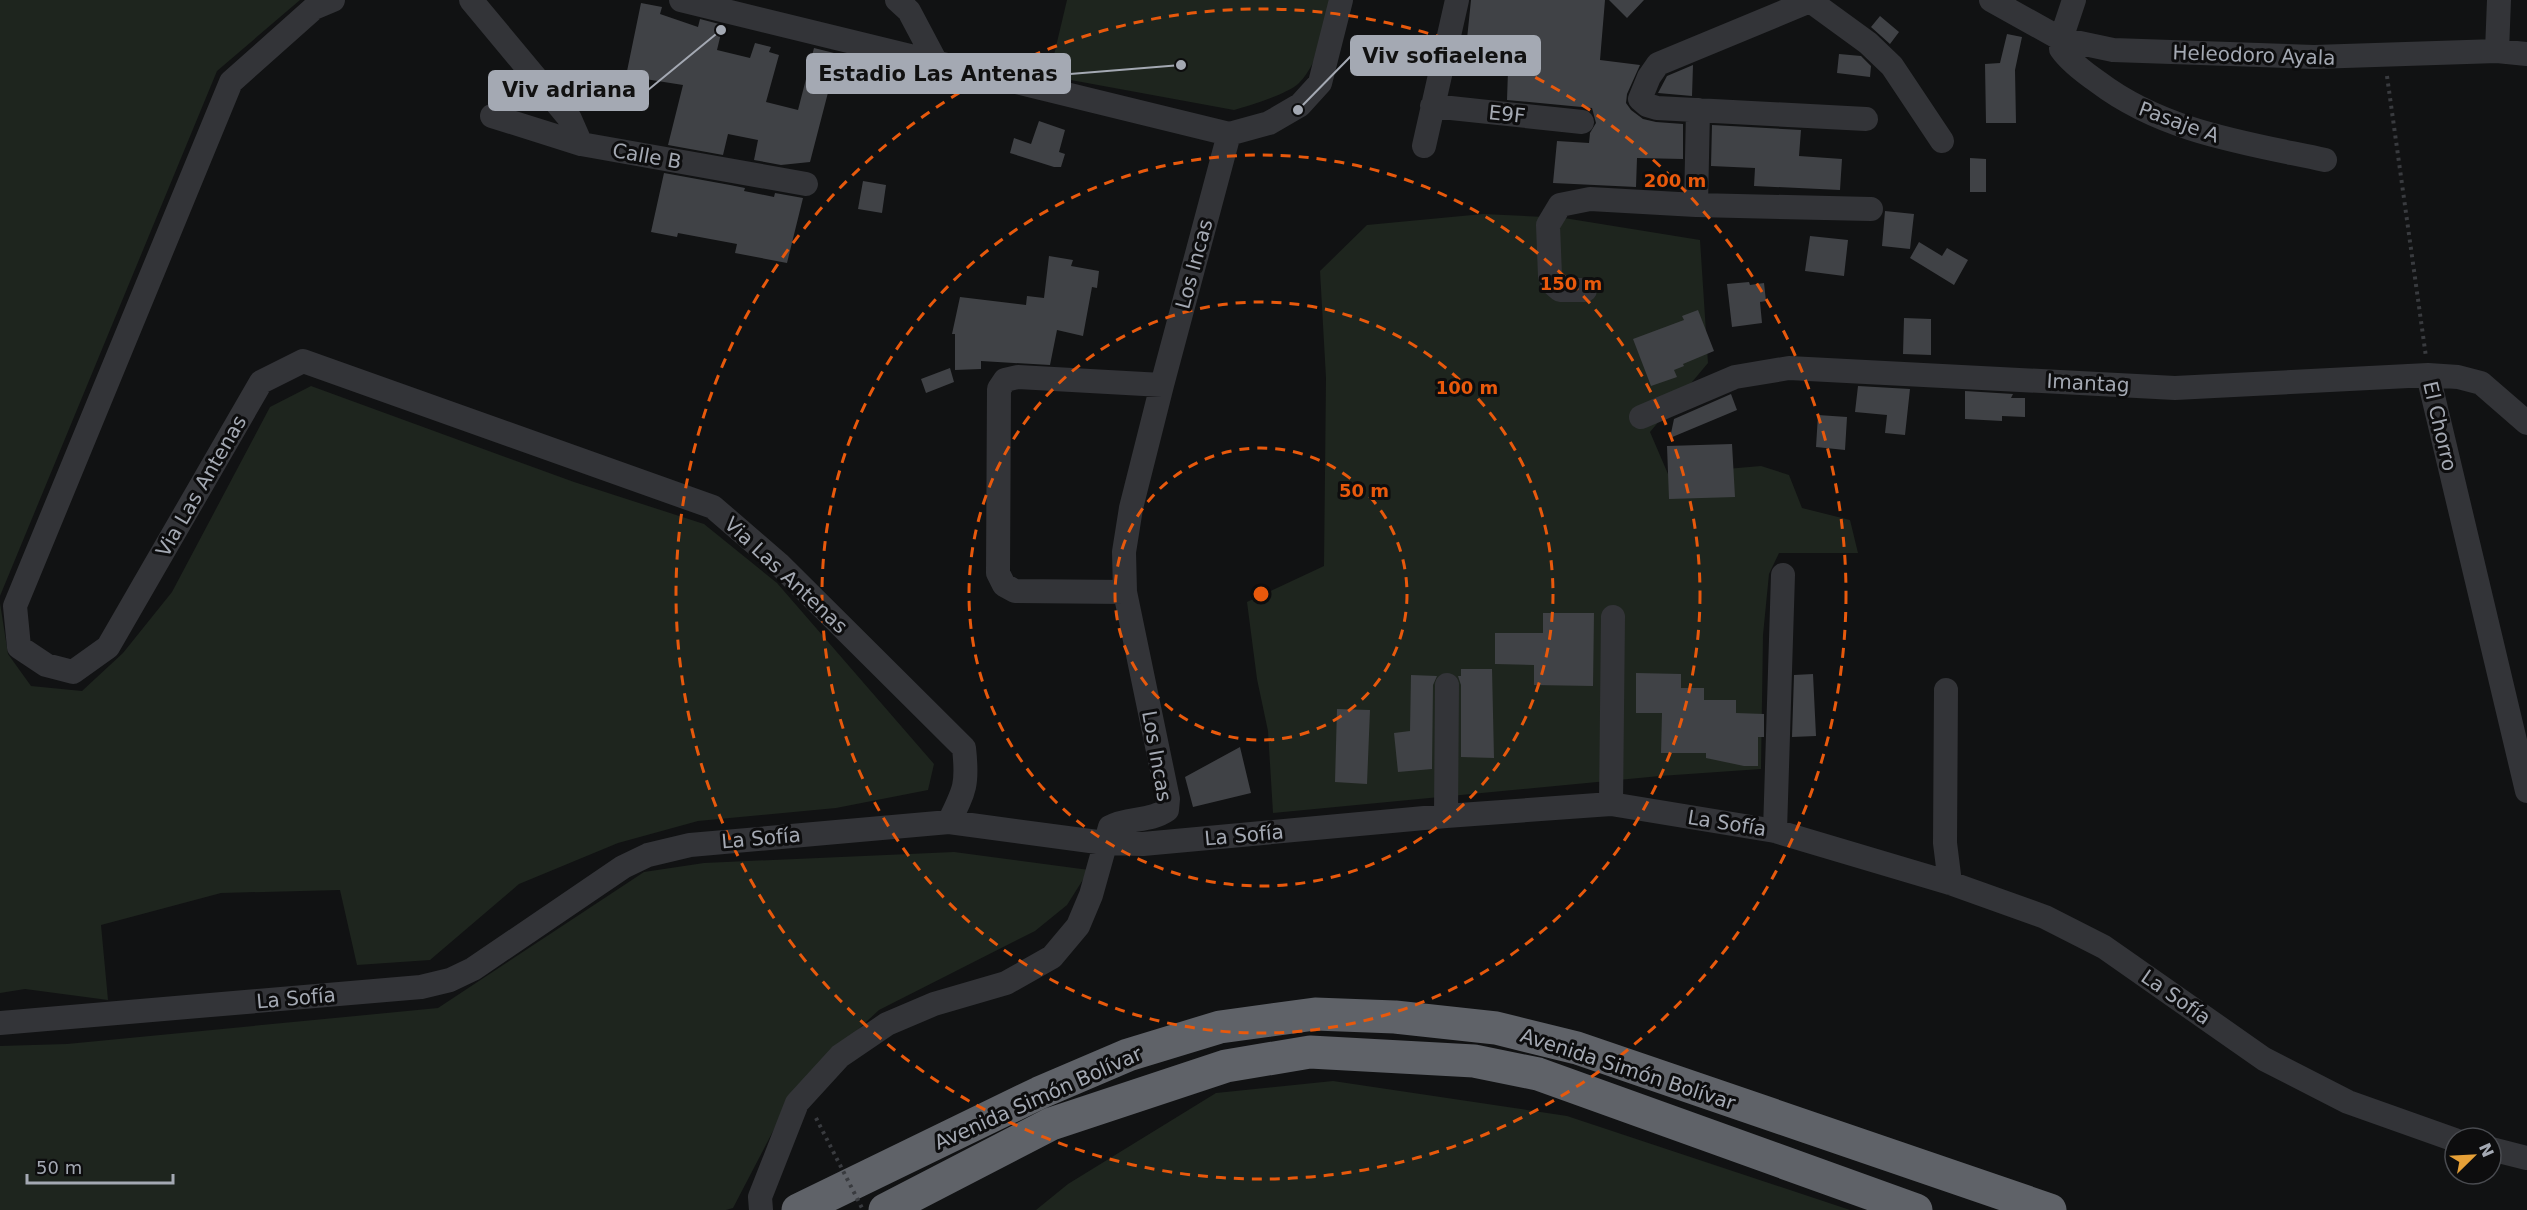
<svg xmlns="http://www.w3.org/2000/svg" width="2527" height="1210" viewBox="0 0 2527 1210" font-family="'DejaVu Sans',sans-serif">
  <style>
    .green { fill: #1e251e }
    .building { fill: #404246 }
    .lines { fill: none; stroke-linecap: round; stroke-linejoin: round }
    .path { stroke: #393b3f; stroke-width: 4; stroke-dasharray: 3 4.5; stroke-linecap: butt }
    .minor { stroke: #333438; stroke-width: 24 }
    .highway { stroke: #5f6268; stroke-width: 33 }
    .path-bridge { stroke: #393b3f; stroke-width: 4; stroke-dasharray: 3 4.5; stroke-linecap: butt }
    .ring { fill: none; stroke: #e8590c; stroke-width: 3; stroke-dasharray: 10 8 }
    .labels { text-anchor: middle; stroke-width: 6; stroke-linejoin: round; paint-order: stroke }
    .street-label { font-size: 20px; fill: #a4a9b3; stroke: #0d0d0e }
    .centre { fill: #e8590c; stroke: #0d0d0e; stroke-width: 3 }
    .ring-label { font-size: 18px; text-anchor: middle; font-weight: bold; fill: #e8590c; stroke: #0d0d0e; stroke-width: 6; stroke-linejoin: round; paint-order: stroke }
    .leader { fill: none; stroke: #a4a9b3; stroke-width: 2 }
    .callout-dot { fill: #a4a9b3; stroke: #0d0d0e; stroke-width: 2 }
    .callout { fill: #a4a9b3; stroke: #a4a9b3; stroke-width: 2 }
    .callout-label { font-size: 21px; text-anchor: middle; font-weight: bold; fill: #111 }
  </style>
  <rect width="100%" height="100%" fill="#111213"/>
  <path class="green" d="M0,0H300L217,71L0,596Z
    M1067,0H1331C1324,27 1320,62 1299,83C1288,94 1249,106 1234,110L1049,76Z
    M1483,214L1564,218L1700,240L1708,363L1650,432L1668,474L1761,466L1789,475L1802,508L1850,520L1858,553H1779L1769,574L1763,635L1761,769L1660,776L1273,813L1268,731L1257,679L1247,602L1324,566L1326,378L1320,271L1367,225Z
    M311,386L574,482L704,524L777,583L934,764L928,790L836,808L698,821L618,843L519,884L430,960L357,965L340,890L221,893L101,925L108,1000L25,989L0,993V603L8,654L31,686L82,691L123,653L172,592L270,407Z
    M954,852L1089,870L1067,905L1035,931L879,1010L796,1087L733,1208L726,1210H0V1046L67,1044L438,1008L644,872L704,863Z
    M1333,1081L1567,1116L1850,1210H1036L1068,1184L1216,1093Z"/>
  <path class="building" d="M1471,0H1605L1600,60L1640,65L1627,94L1626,103L1631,110L1643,119L1656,122L1683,124V159L1637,158L1636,187L1553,183L1557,141L1589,143L1590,133L1596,123L1592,108L1507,100L1509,41L1467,39Z
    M1609,0H1644L1627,18Z
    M641,3L662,7L660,14L698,27L700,19L723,25L717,50L750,58L755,43L771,47L769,52L779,55L766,102L798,110L814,48L838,54L810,162L781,165L754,160L758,140L728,134L723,155L668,145L683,85L626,76Z
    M1880,16L1899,32L1890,44L1871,27Z
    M2007,34L2022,37L2015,70L2016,123H1986L1985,64L2000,63Z
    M1839,54L1861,56L1871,66L1870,77L1837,73Z
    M1693,65L1692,96L1658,93L1667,76Z
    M1039,121L1065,130L1059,152L1065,154L1061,167H1054L1010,153L1014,138L1031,144Z
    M1712,125L1801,130L1799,156L1842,159L1840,190L1754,186L1755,168L1711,166Z
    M1970,158L1986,159V192H1970Z
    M664,173L730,185L745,188L744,191L774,197L775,193L803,198L787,263L735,253L737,244L678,233L677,237L651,232Z
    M863,181L886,185L882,213L858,209Z
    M1885,211L1914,214L1910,249L1882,246Z
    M1810,236L1848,240L1844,276L1805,271Z
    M1919,242L1942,256L1947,248L1968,260L1954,285L1910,258Z
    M1049,256L1073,260L1071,266L1099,271L1097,288L1092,287L1083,336L1057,330L1050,365L981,361V369L955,370V334H952L960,297L1026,305L1027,296L1044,298Z
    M1749,282L1750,285L1764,283L1766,301L1760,302L1762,323L1732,327L1727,284Z
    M1698,310L1714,351L1683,364L1684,366L1674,370L1677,377L1651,386L1633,339L1684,320L1682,316Z
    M1904,318L1931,319V355L1903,354Z
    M950,368L954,382L926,393L921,379Z
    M1858,386L1910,389L1905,435L1885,433L1887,415L1855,412Z
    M1965,391L2013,394L2011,398H2025V417L2002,416V421L1965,419Z
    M1731,394L1737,410L1670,438L1674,419Z
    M1818,415L1847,417L1845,450L1816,447Z
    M1732,444L1735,497L1669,499L1667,446Z
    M1543,613H1594L1593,686L1534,685V665L1495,664V633H1543Z
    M1461,669H1492L1494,758L1461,757V685L1458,676H1461Z
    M1636,673L1681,674V688H1704V700H1736V713L1764,714V737H1758V766H1744L1706,758V753H1661L1662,713H1636Z
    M1813,674L1816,736L1792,737L1794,675Z
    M1411,675L1437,676L1433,685L1432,769L1398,772L1394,733L1410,731Z
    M1337,709L1370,710L1367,784L1335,782Z
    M1240,747L1251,793L1193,807L1185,777Z"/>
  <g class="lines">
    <path class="path" d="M2387,76L2426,357"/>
    <path class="minor" d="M333,0L314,8L231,82L15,606L19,647L46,665L73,672L108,647L261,382L303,361L713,507L779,564L964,748C968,784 965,790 949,822
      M471,0L570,119L581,144
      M681,0L1229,134L1269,123L1300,105L1320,83L1341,0
      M897,0L909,11L936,62
      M1809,0L1868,43L1892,66L1942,141
      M1991,0L2061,39L2113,50L2314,57L2497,51L2527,54
      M2074,0L2061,39V49C2070,62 2085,73 2098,82C2164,132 2246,143 2325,160
      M1810,1L1658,64L1649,77L1640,99L1647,105L1657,108L1866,119
      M2497,51L2499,0
      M1432,106L1582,122
      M492,116L581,144L806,184
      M1424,146L1457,0
      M1696,205L1698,110
      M1585,290H1560L1553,284L1550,276L1548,225L1560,205L1590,199L1696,205L1871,209
      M2428,375L2527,791
      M1641,417L1735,377L1789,368L2175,388L2428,375L2458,377L2481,383L2527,423
      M1125,592L1015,591L1004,585L998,573L999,389L1005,380L1018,377L1162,385
      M1946,690L1945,843L1950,883
      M1611,804L1613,617
      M1446,816L1447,685
      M1775,831L1783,575
      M0,1023L421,987L450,980L473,969L623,867L648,855L690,845L949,822L1105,843L1143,844L1446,816L1611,804L1775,831L1950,883L2045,917L2104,947L2264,1059L2348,1102L2455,1140
      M2491,1149L2527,1158
      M761,1210L760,1197L797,1103L840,1056L887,1024L934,1004L1006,983L1052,957L1078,926L1091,895L1110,827C1128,817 1150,822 1167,810L1168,799L1125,592L1124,552L1131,508L1162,385L1229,134"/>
    <path class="highway" d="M798,1210L1039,1093L1128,1055L1220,1027L1315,1014L1395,1017L1496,1028L1577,1048L2050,1210
      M885,1210L1051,1124L1226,1066L1310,1052L1474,1061L1538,1074L1916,1210"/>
    <path class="path-bridge" d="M816,1118L863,1210"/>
  </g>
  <g class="ring">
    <circle cx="1261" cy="594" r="146"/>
    <circle cx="1261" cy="594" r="292"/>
    <circle cx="1261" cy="594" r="439"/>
    <circle cx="1261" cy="594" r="585"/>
  </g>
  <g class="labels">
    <g class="street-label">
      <text transform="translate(2254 55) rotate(2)" y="7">Heleodoro Ayala</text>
      <text transform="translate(1507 114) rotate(6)" y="7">E9F</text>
      <text transform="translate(2179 122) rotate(20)" y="7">Pasaje A</text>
      <text transform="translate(647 156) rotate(10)" y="7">Calle B</text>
      <text transform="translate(1194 264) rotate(-75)" y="7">Los Incas</text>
      <text transform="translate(2088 383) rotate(3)" y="7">Imantag</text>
      <text transform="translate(2440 426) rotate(77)" y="7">El Chorro</text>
      <text transform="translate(201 486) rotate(-60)" y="7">Via Las Antenas</text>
      <text transform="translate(786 575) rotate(43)" y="7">Via Las Antenas</text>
      <text transform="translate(1157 756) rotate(80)" y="7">Los Incas</text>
      <text transform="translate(1727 823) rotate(9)" y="7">La Sofía</text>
      <text transform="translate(1244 835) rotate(-5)" y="7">La Sofía</text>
      <text transform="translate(761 838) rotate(-5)" y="7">La Sofía</text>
      <text transform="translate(2176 997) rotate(35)" y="7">La Sofía</text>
      <text transform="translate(296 998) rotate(-5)" y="7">La Sofía</text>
      <text transform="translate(1628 1069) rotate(18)" y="7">Avenida Simón Bolívar</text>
      <text transform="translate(1038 1098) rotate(-24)" y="7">Avenida Simón Bolívar</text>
    </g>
  </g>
  <circle cx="1261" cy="594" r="9" class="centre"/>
  <g class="ring-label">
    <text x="1675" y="187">200 m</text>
    <text x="1571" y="290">150 m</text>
    <text x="1467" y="394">100 m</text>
    <text x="1364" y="497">50 m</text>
  </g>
  <path class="leader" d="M1298 110L1351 56M1181 65L1070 74M721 30L648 90"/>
  <g class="callout-dot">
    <circle cx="1298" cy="110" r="6"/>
    <circle cx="1181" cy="65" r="6"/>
    <circle cx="721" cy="30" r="6"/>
  </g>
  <g class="callout">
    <rect x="1351" y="36" width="189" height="39" rx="6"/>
    <rect x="807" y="54" width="263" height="39" rx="6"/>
    <rect x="489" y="71" width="159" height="39" rx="6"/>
  </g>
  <g class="callout-label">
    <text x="1445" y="63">Viv sofiaelena</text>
    <text x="938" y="81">Estadio Las Antenas</text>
    <text x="569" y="97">Viv adriana</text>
  </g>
  <g transform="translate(2473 1156) rotate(66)"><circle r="28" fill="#0d0d0e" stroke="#494b50" stroke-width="1.5"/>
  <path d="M0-4.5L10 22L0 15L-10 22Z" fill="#e6a037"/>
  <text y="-9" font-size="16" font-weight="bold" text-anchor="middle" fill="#a4a9b3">N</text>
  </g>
  <path d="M27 1174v9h146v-9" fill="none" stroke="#a4a9b3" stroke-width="3"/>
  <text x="36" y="1174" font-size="18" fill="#a4a9b3" stroke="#0d0d0e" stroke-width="4.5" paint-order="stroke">50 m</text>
</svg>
